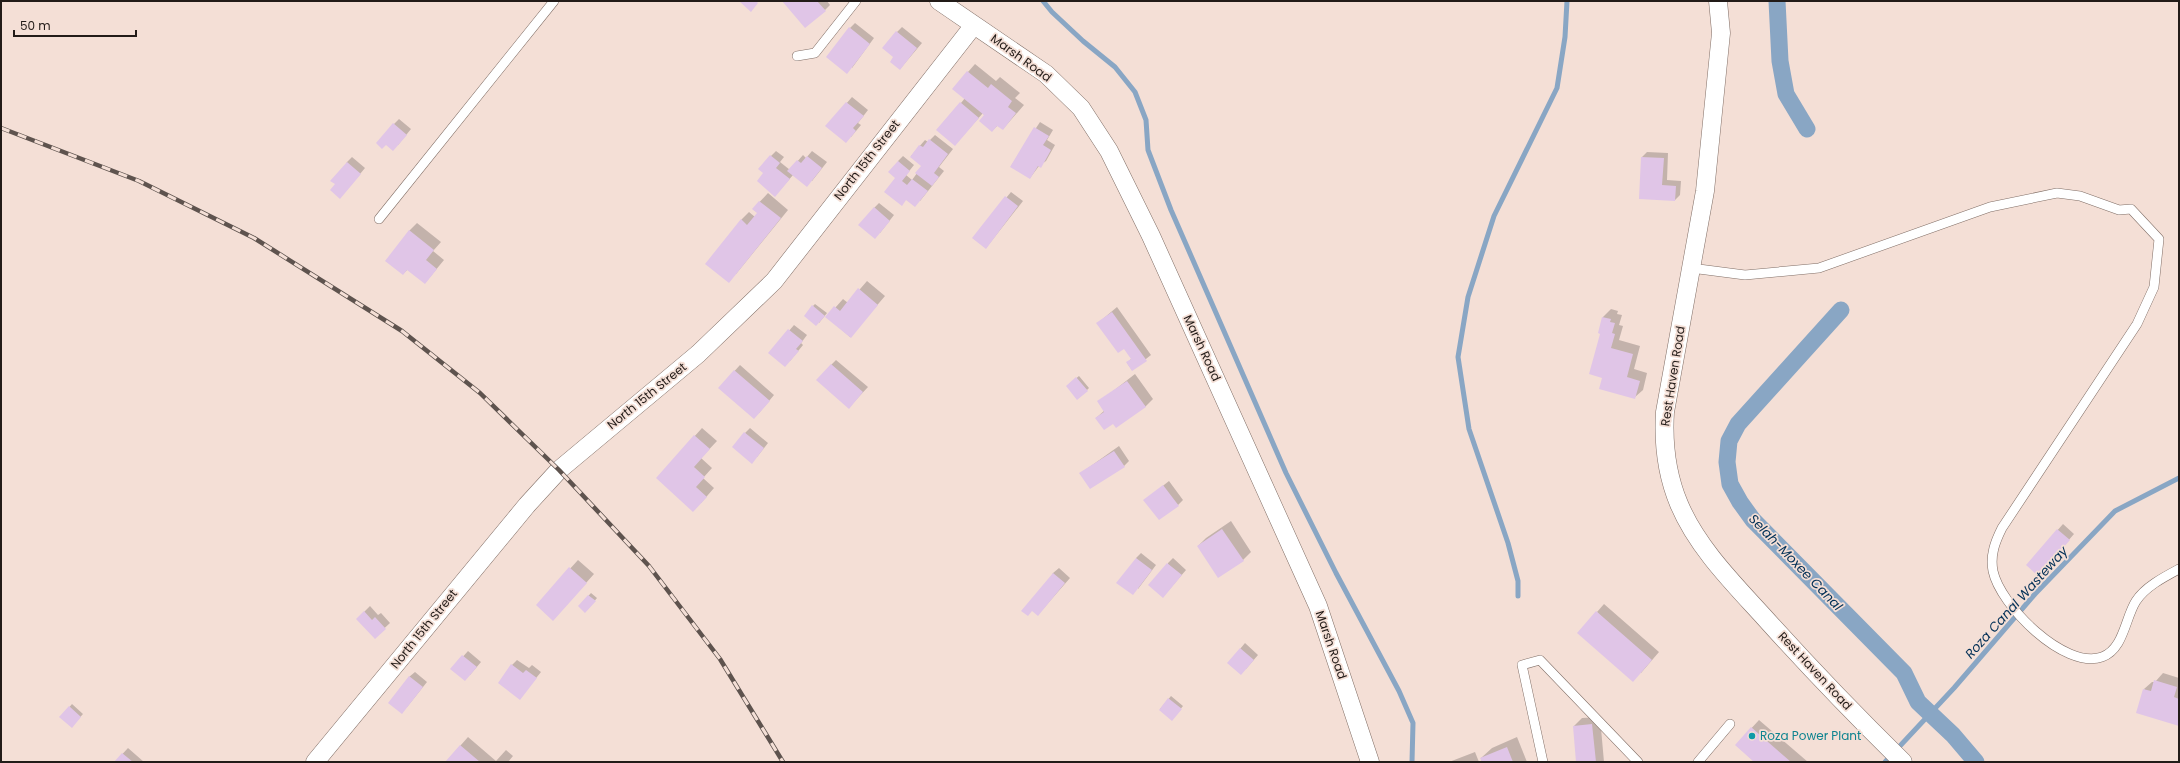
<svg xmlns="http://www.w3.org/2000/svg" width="2180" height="763" viewBox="0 0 2180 763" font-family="Poppins,sans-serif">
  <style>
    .shadow { fill: #0003 }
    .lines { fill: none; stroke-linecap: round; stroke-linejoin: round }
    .stream { stroke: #89a6c4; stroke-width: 5 }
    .canal { stroke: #89a6c4; stroke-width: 17 }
    .building { fill: #e0c5e7 }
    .lane-casing { stroke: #806e66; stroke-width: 10 }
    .street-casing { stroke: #806e66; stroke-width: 19 }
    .lane { stroke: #fff; stroke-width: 9 }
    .street { stroke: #fff; stroke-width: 18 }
    .rail-casing { stroke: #5e534e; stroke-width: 4.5 }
    .rail { stroke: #f4dfd6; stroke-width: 3; stroke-dasharray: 9; stroke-linecap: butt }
    .culture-dot { fill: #0f9aa8; stroke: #f4dfd6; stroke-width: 1.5 }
    .labels { text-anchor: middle; stroke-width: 3.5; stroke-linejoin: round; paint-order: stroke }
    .street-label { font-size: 12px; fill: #221b18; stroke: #f4dfd6 }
    .culture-label { font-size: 12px; fill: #0d838f; stroke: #f4dfd6; text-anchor: start }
    .water-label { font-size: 13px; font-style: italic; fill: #002f56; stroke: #f4dfd6 }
  </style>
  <rect width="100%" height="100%" fill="#f4dfd6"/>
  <path class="shadow" d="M783,1H827L830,5L825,10Z
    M855,23L874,38L852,68L850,28Z
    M902,27L922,43L900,69L894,57L897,32Z
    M975,64L996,81L1000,77L1020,93L1015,98L1024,105L1003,129L998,125L992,131L983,113L960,139L961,103L965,98L968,72Z
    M852,97L868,110L858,123L861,125L851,137L827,126Z
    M399,119L411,129L398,145L386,144L394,124Z
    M1040,122L1053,130L1047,140L1055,145L1046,161L1039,166L1030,178L1011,166Z
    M935,135L953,149L939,167L944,171L920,201L897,178L898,161L903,156L914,165L906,175L912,180L923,165L911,156L925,140L928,142Z
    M776,151L784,157L780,162L790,170L803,155L806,158L812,151L827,162L812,181L793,175L780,190L765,173L771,156Z
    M1647,152L1668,153L1667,180L1681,181L1680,195L1675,200L1640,198L1642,157Z
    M352,157L365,168L345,192L336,184L347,162Z
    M1011,192L1023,201L986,248L973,238Z
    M768,193L788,210L736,274L741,220L749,212L755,217L758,213L753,209Z
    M879,203L894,215L880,233L874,208Z
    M417,223L441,242L433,251L444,260L425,283L408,269L403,274L409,231Z
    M867,281L885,296L850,337L827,317L843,299L848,303Z
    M815,304L827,313L819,323L813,306Z
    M1117,307L1151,355L1132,370L1127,363L1132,358L1124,348L1098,323Z
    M1611,309L1618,311L1617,314L1622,315L1619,325L1623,326L1619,340L1640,346L1634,369L1647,373L1643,390L1635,397L1604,377L1601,333L1603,317Z
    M794,325L807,335L801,343L803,345L790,361L770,353Z
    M836,360L868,387L854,402L831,365Z
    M740,365L774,395L759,413L719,388Z
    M1135,374L1153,399L1145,407L1113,423L1096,418L1105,410L1099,402Z
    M1079,376L1089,388L1087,390L1069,384Z
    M702,428L717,441L701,458L712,468L703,478L714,488L701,503L657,478Z
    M750,428L768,443L757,457L745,433Z
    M1119,446L1129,461L1124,466L1081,473Z
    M1169,481L1183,500L1178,505L1145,500Z
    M1231,521L1251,552L1243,560L1198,546L1206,538Z
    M2063,524L2074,534L2043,570L2027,565Z
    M1141,553L1156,565L1138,589L1136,558Z
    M1173,558L1186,570L1168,591V563Z
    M578,560L594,574L553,620L537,605Z
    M1059,568L1070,578L1043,609L1033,610L1053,573Z
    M591,593L597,598L585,612L579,606Z
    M1604,604L1659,652L1641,673L1597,612Z
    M370,606L378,615L381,613L390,623L375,637L357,619Z
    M1245,643L1258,655L1246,669L1240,649Z
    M468,651L481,662L470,675L452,669Z
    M517,660L529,668L532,665L541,672L520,698L512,665Z
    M415,672L427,682L407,707L409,677Z
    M2163,673L2179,678V725L2144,689L2152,682H2155Z
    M1171,696L1183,706L1174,717L1160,709Z
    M72,704L83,714L72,726L61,717Z
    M1600,717L1604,762H1577L1574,726L1582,718Z
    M1759,720L1808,762H1755L1736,745Z
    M468,737L496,761L506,750L513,756L508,762H446Z
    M1517,737L1527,762H1482L1481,758L1492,748Z
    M128,748L144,762H115Z
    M1475,752L1479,762H1449Z"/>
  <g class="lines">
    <path class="stream" d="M1043,1L1052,12L1083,41L1115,67L1135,92L1146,120L1148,150L1171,210L1286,473L1336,573L1399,691L1413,723L1412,762
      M1518,596V581L1508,543L1469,429L1458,357L1468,297L1494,216L1557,88L1565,37L1567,1
      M1885,762L1954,688L2035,594L2115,511L2179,478"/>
    <path class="canal" d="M1777,1L1780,61L1786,94L1807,129
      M1841,310L1738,424L1729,441L1727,462L1730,484L1740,502L1753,520L1904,673L1918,702L1953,735L1976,762"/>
  </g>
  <path class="building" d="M739,1H756L758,3L751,12Z
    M782,1H817L826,11L805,28Z
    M849,27L870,44L847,74L826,57Z
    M896,31L917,48L900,70L890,62L893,57L882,48Z
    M967,71L988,88L991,84L1012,101L1008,107L1016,113L1003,130L997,126L992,132L979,121L984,115L952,89Z
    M846,102L864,116L853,128L856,131L846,143L825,126Z
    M960,102L979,118L955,146L936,130Z
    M393,123L407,135L393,151L386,145L382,149L376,143Z
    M1034,127L1049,136L1043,145L1051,150L1041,168L1038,166L1030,179L1010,167Z
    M929,139L948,154L934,173L939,177L932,186L915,173L921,166L910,157L919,145L923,147Z
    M770,155L780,163L776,168L790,179L775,197L757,181L763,173L758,169Z
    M807,156L822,168L807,187L787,171L797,160L801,163Z
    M1641,157L1664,158L1662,185L1676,186L1675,201L1639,199Z
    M898,161L910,171L902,181L907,185L912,179L928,191L915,207L906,200L902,206L884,192L895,178L888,172Z
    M347,162L361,174L340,199L330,190L335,184L330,181Z
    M1005,196L1018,206L986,249L972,238Z
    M759,201L781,218L729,283L705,264L741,219L747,225L757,213L752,209Z
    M874,207L890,221L875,239L858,225Z
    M409,230L434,250L426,260L437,269L425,284L407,270L403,275L385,261Z
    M858,288L878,305L851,338L825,317L834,306L840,311Z
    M812,305L825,316L816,326L804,316Z
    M1112,312L1147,361L1132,371L1126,362L1131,359L1124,349L1118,353L1096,323Z
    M1602,317L1611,319L1610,322L1615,323L1612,333L1615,334L1611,348L1633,354L1627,377L1640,381L1635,399L1599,389L1602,378L1589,374L1600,334L1598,333Z
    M788,329L803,341L796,349L799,351L785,367L768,353Z
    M831,364L863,392L849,409L816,380Z
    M734,370L770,401L754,419L718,388Z
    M1076,377L1088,391L1077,400L1066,386Z
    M1127,381L1146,407L1116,428L1113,424L1104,430L1095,418L1104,412L1097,401Z
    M744,432L764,448L752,464L732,447Z
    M694,435L710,449L694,467L705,477L696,487L707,497L693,512L656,478Z
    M1114,451L1125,467L1090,489L1079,473Z
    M1163,485L1179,506L1159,520L1143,500Z
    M1222,529L1244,561L1218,578L1197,546Z
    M2057,529L2070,540L2038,576L2026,565Z
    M1136,558L1152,570L1133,595L1116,583Z
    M1167,563L1182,575L1163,598L1148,585Z
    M569,567L587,583L553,621L536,605Z
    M1053,573L1065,583L1038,616L1032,611L1028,616L1021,611Z
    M588,595L596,601L585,613L578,606Z
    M364,611L372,620L375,617L386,629L375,639L356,619Z
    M1596,611L1652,660L1633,682L1577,633Z
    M1240,648L1254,660L1241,675L1227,663Z
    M462,655L477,667L465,681L450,669Z
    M511,664L523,673L526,670L537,678L520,700L498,683Z
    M409,676L423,687L402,714L388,703Z
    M2154,680L2177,687L2174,697L2179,699V726L2136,713L2143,689L2151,691Z
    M1168,698L1182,709L1172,721L1159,710Z
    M69,706L81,717L72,728L59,717Z
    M1592,724L1596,762H1576L1573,726Z
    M1751,727L1791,762H1754L1735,745Z
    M460,745L480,762H445Z
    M1507,747L1513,762H1482L1480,758Z
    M122,753L133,762H114Z"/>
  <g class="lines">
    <defs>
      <path id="lane" d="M797,56L815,53L856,1
        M379,219L554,1
        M1691,268L1745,275L1819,268L1990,207L2057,193L2080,196L2119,210L2131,209L2159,239L2154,287L2137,324L2002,528C1995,542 1990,555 1993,571C2000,605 2064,670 2102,657C2124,649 2125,618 2136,601C2145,587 2164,577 2179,569
        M1543,762L1522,665L1540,660L1638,762
        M1698,762L1730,724"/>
      <path id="street" d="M939,1L1046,74L1081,108L1109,151L1151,236L1318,606L1370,762
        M1718,1L1721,33L1705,191L1665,412C1663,444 1666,473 1679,504C1697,547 1733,583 1764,617C1809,667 1855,715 1903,762
        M315,762L527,505L559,470L698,354L774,281L974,25"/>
    </defs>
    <use href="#lane" class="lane-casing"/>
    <use href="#street" class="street-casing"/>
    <use href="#lane" class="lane"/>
    <use href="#street" class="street"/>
    <defs>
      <path id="rail" d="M1,128L139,181L254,238L402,331L480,393L559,470L649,566L720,659L783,762"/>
    </defs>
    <use href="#rail" class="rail-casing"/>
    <use href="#rail" class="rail"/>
  </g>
  <circle class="culture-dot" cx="1752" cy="736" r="4"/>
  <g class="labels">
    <g class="street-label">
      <text transform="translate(1021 58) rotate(36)" y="4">Marsh Road</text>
      <text transform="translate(867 160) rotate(-52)" y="4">North 15th Street</text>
      <text transform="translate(1202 348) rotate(65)" y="4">Marsh Road</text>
      <text transform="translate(1673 376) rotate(-81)" y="4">Rest Haven Road</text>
      <text transform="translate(647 396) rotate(-39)" y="4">North 15th Street</text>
      <text transform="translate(424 629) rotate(-51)" y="4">North 15th Street</text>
      <text transform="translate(1331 645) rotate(71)" y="4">Marsh Road</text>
      <text transform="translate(1815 671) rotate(47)" y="4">Rest Haven Road</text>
    </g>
    <g class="culture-label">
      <text x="1760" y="740">Roza Power Plant</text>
    </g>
    <g class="water-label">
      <text transform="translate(1796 562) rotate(46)" y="5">Selah-Moxee Canal</text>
      <text transform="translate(2016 602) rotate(-48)" y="5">Roza Canal Wasteway</text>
    </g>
  </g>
  <rect width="2180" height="763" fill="none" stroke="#221b18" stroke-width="4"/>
  <path d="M14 30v6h122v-6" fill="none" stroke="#221b18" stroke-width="2"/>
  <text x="20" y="30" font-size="12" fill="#221b18" stroke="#f4dfd6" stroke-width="3" paint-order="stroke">50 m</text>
</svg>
